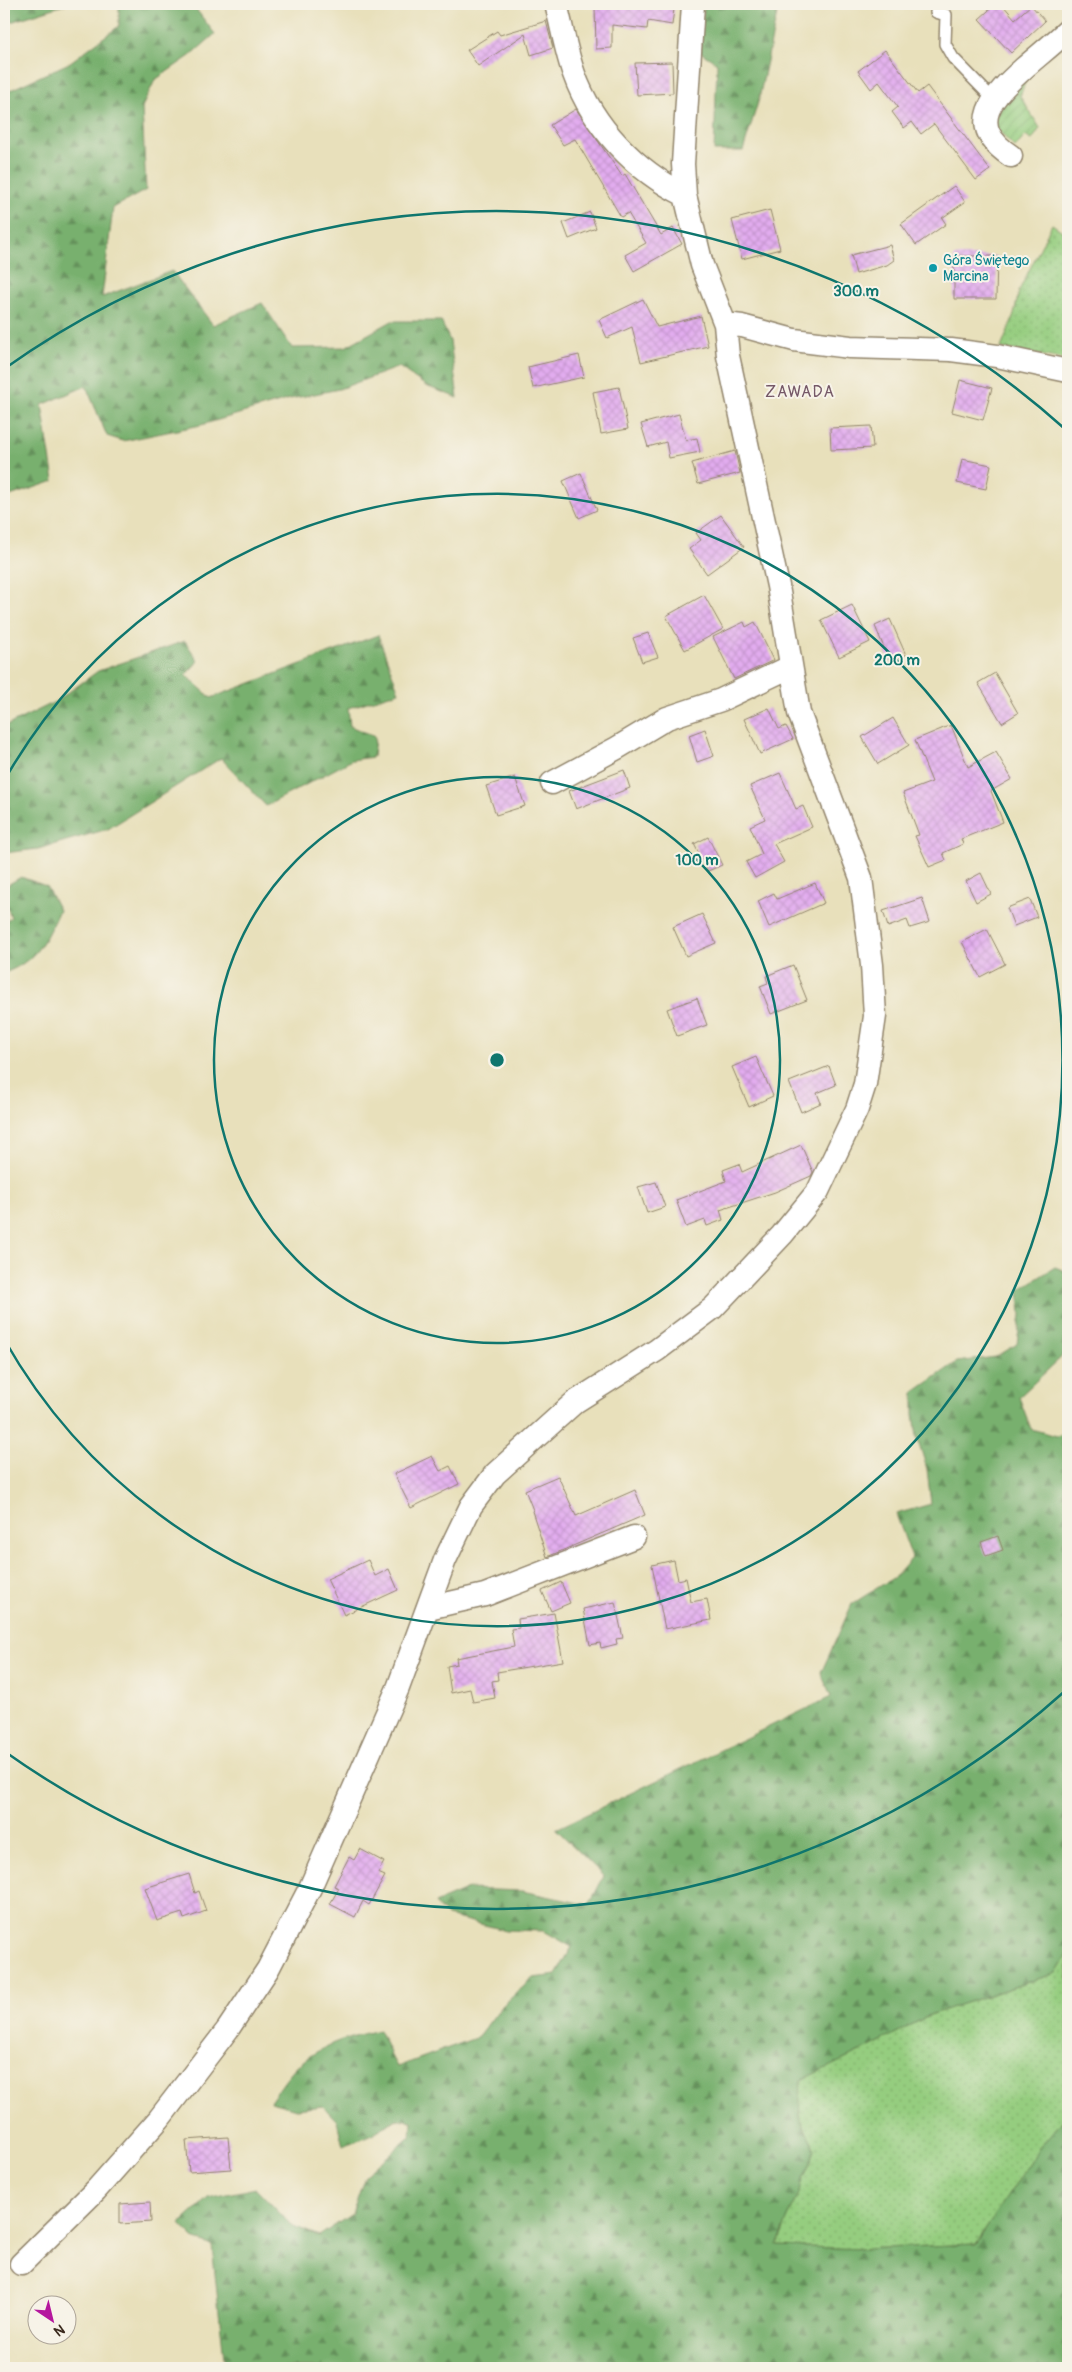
<svg xmlns="http://www.w3.org/2000/svg" width="1072" height="2372" viewBox="0 0 1072 2372" font-family="Pangolin,sans-serif">
  <style>
    .grass { fill: url(#grass-dots); stroke: #687c4e }
    .forest { fill: url(#forest-firs); stroke: #5a6d46 }
    .garden { fill: url(#garden-furrows); stroke: #687c4e }
    .building { fill: url(#building-cross-hatch) }
    .lines { fill: none; stroke-linecap: round; stroke-linejoin: round }
    .service-casing { stroke: #92856c; stroke-width: 14 }
    .minor-casing { stroke: #92856c; stroke-width: 25 }
    .service { stroke: #fff; stroke-width: 11 }
    .minor { stroke: #fff; stroke-width: 22 }
    .ring { fill: none; stroke: #0f766e; stroke-width: 2.5 }
    .culture-dot { fill: #0f9aa8; stroke: #f7f3e8; stroke-width: 2 }
    .labels { text-anchor: middle; stroke-width: 4; stroke-linejoin: round; paint-order: stroke }
    .culture-label { font-size: 14px; fill: #0d838f; stroke: #f7f3e8; text-anchor: start }
    .quarter-label { font-size: 16px; letter-spacing: 1px; fill: #755867; stroke: #f7f3e8 }
    .centre { fill: #0f766e; stroke: #f7f3e8; stroke-width: 2.5 }
    .ring-label { font-size: 15px; text-anchor: middle; font-weight: bold; fill: #0f766e; stroke: #f7f3e8; stroke-width: 4; stroke-linejoin: round; paint-order: stroke }
  </style>
  <defs>
    <pattern id="grass-dots" width="8" height="8" patternUnits="userSpaceOnUse" patternTransform="scale(1.25)"><rect width="8" height="8" fill="#95cd7f"/><path d="M2 2h.1M6 6h.1" fill="none" stroke="#81b06d" stroke-width="1.8" stroke-linecap="round"/></pattern>
    <pattern id="forest-firs" width="22" height="20" patternUnits="userSpaceOnUse" patternTransform="scale(1.25)"><rect width="22" height="20" fill="#78b06e"/><path d="M5 1l3.5 6h-7zM16 11l3.5 6h-7z" fill="#648f5a"/></pattern>
    <pattern id="garden-furrows" width="10" height="10" patternUnits="userSpaceOnUse" patternTransform="scale(1.25)"><rect width="10" height="10" fill="#95cd7f"/><path d="M-1 1l2-2M0 10L10 0M9 11l2-2" fill="none" stroke="#81b06d"/></pattern>
    <pattern id="building-cross-hatch" width="8" height="8" patternUnits="userSpaceOnUse" patternTransform="scale(1.25)"><rect width="8" height="8" fill="#e2acef"/><path d="M0 0l8 8M0 8l8-8" fill="none" stroke="#c394cc"/></pattern>
  </defs>
  <rect width="100%" height="100%" fill="#f7f3e8"/>
  <filter id="ink" filterUnits="userSpaceOnUse"><feTurbulence type="fractalNoise" baseFrequency=".02" numOctaves="2"/><feDisplacementMap in="SourceGraphic" scale="10" xChannelSelector="R" yChannelSelector="G"/><feConvolveMatrix kernelMatrix="1 2 1 2 8 2 1 2 1" color-interpolation-filters="sRGB"/></filter>
  <filter id="wash" filterUnits="userSpaceOnUse"><feTurbulence type="fractalNoise" baseFrequency=".0096" numOctaves="4" result="noise"/><feDisplacementMap in="SourceGraphic" scale="20" xChannelSelector="R" yChannelSelector="G"/><feGaussianBlur stdDeviation="1.12" result="paint"/><feColorMatrix in="noise" values="0 0 0 0 0 0 0 0 0 0 0 0 0 0 0 0 0 1.4 0 .05"/><feComposite in="paint" operator="in"/></filter>
  <g filter="url(#wash)">
    <rect width="100%" height="100%" fill="#e8e0bb"/>
    <path class="grass" d="M1052,224L1068,235V360L1001,348L1014,315L1019,291Z
      M1068,1952V2113L1040,2147L976,2244L863,2249L776,2246L815,2150L799,2117L800,2080L860,2052L932,2014L1056,1973Z"/>
    <path class="forest" d="M4,4H67L4,24Z
      M119,4H192L215,34L190,56L155,80L142,107L146,190L113,208L102,297L172,271L213,325L262,303L292,348L345,347L392,321H441L450,341L458,398L426,386L399,367L339,389L290,399L201,425L123,441L107,436L86,386L42,405L54,481L4,498V93L69,63L119,26Z
      M704,4H779L759,99L743,151H714L717,63L700,52Z
      M378,635L399,692L348,708L350,726L375,737L373,757L352,760L266,806L221,758L108,829L38,849L4,853V727L55,702L98,671L185,641L198,661L186,675L211,698Z
      M21,877L46,886L59,910C45,940 37,961 4,973V923L11,917L4,900V887Z
      M1055,1267L1068,1272V1351L1019,1397L1031,1429L1057,1436L1068,1432V1952L1056,1973L932,2014L860,2052L801,2080L799,2117L815,2150L777,2246L863,2249L976,2244L1040,2147L1068,2113V2368H225L212,2246L193,2238L180,2224L208,2198L256,2188L291,2225L319,2236L352,2214L365,2176L411,2136L412,2121L397,2119L372,2134L343,2146L337,2121L323,2106L297,2109L270,2102C279,2089 289,2073 301,2063C323,2044 352,2036 379,2030L397,2067L478,2037L501,2007L533,1978L556,1975L572,1947L544,1931L505,1930L447,1916L435,1903L468,1889L522,1891L589,1905L604,1876L556,1829L831,1697L821,1673L852,1604L896,1576L912,1558L896,1514L931,1504L927,1469L917,1437L914,1414V1392L957,1362L996,1357L1017,1344L1021,1315L1019,1290Z"/>
    <path class="garden" d="M1026,80L1020,96L1040,128L1032,140L1025,136L1015,148L996,128C995,102 1006,95 1026,80Z"/>
    <g id="blocks">
      <path class="building" d="M626,4L674,9L672,25L648,21L647,29L612,25V48L596,49L595,7L626,6Z
        M996,4H1002L1015,19L1031,5L1045,21L1011,53L979,19Z
        M546,21L553,48L531,55L525,34L478,66L467,50L497,31L500,35Z
        M885,50L918,93L927,86L990,170L976,180L934,124L921,134L912,122L904,128L892,112L898,107L879,82L871,89L858,71Z
        M672,62L673,93L637,95L635,63Z
        M576,109L622,176L625,174L661,235L673,228L682,244L634,271L625,255L646,243L628,213L621,217L575,139L563,145L550,125Z
        M954,186L965,202L942,218L946,224L916,245L901,224Z
        M770,210L780,249L742,259L732,220Z
        M590,212L596,228L569,239L563,223Z
        M890,245L894,260L887,265L856,274L851,255Z
        M954,256H997L996,299H954Z
        M643,299L657,327L701,316L708,346L641,362L632,327L607,338L599,320Z
        M579,355L584,377L533,388L528,367Z
        M960,380L992,388L983,420L952,412Z
        M619,387L628,429L601,434L593,392Z
        M679,414L686,440L697,438L700,452L669,458L666,442L648,447L641,424Z
        M871,426L873,448L831,450L830,428Z
        M735,451L740,473L698,484L692,463Z
        M962,459L991,465L986,489L957,483Z
        M581,473L597,510L579,518L563,481Z
        M721,515L744,547L707,574L689,549L701,540L696,533Z
        M704,595L723,629L685,650L666,616Z
        M852,605L870,642L839,657L821,620Z
        M890,619L906,655L890,662L875,626Z
        M744,622L746,627L755,622L774,660L734,679L713,637Z
        M648,633L658,657L642,662L633,638Z
        M995,673L1018,713L1002,723L978,683Z
        M769,708L779,729L786,726L793,739L760,754L744,719Z
        M893,718L909,745L878,764L862,737Z
        M951,725L968,767L996,752L1012,779L991,791L1003,822L961,839L963,844L943,853L946,860L929,867L915,836L919,835L903,793L932,782L915,740Z
        M705,729L714,756L697,762L689,735Z
        M624,770L630,788L576,809L569,791Z
        M780,773L796,809L803,806L812,827L774,844L784,862L755,878L746,862L762,854L750,826L765,819L750,786Z
        M515,777L525,806L496,815L486,786Z
        M708,837L722,865L708,871L694,844Z
        M981,873L991,894L976,902L966,881Z
        M815,883L824,903L769,927L758,901L774,893L777,899Z
        M922,898L930,922L910,928L907,920L888,927L883,911Z
        M1030,899L1037,917L1014,926L1007,908Z
        M702,914L716,943L686,956L673,927Z
        M987,929L1005,964L980,977L962,942Z
        M793,965L807,1000L771,1014L760,986L768,983L766,976Z
        M697,998L707,1025L677,1036L667,1009Z
        M756,1057L773,1096L749,1107L732,1067Z
        M829,1066L836,1085L817,1093L821,1103L801,1112L789,1082Z
        M801,1145L813,1172L811,1176L775,1192L720,1210L723,1220L707,1226L705,1220L686,1227L676,1200L726,1181L723,1170L739,1164L742,1172Z
        M656,1182L665,1207L647,1213L638,1187Z
        M432,1456L440,1471L450,1466L459,1484L411,1508L394,1474Z
        M558,1476L576,1516L635,1490L645,1515L547,1557L532,1511L533,1510L525,1490Z
        M998,1536L1003,1550L986,1556L981,1542Z
        M368,1560L375,1576L389,1569L398,1590L344,1615L327,1579Z
        M674,1560L678,1580L686,1578L691,1602L707,1599L711,1620L665,1629L652,1565Z
        M561,1582L570,1603L551,1611L542,1591Z
        M615,1602L623,1638L616,1639L617,1644L601,1648L600,1643L590,1645L583,1609Z
        M554,1613L563,1661L497,1672L498,1680L492,1681L495,1698L473,1702L470,1689L451,1693L447,1666L457,1664L456,1658L514,1647L511,1629L519,1628L518,1619Z
        M360,1849L384,1862L378,1873L385,1876L369,1905L363,1901L355,1917L330,1904L339,1888L334,1886L349,1857L354,1860Z
        M189,1874L195,1893L199,1891L206,1911L184,1919L182,1913L157,1921L145,1888Z
        M228,2137L231,2169L189,2172L186,2140Z
        M150,2202L151,2222L120,2224V2204Z"/>
    </g>
  </g>
  <g filter="url(#ink)">
    <use href="#blocks" fill-opacity="0" stroke="#92856c" stroke-width="1"/>
    <g class="lines">
      <defs>
        <path id="service" d="M936,12L946,15L945,44L953,58L993,99"/>
        <path id="minor" d="M556,4C562,27 566,52 574,74C593,127 636,171 685,195
          M1011,156C964,125 993,96 1024,68C1039,55 1054,43 1068,30
          M725,324L742,326L794,340L850,347L951,350L997,356L1068,371
          M552,783L617,748L667,718L721,700L790,667
          M428,1608L485,1595L634,1537
          M21,2264L96,2190L159,2119L228,2029L268,1969L310,1888L398,1688L445,1560L471,1506L495,1474L575,1402L657,1350L713,1308L782,1235L818,1191L857,1109L865,1084L875,1016L872,965L861,878L799,713L778,586L728,356L725,324L702,265L685,195L683,164L693,4"/>
      </defs>
      <use href="#service" class="service-casing"/>
      <use href="#minor" class="minor-casing"/>
      <use href="#service" class="service"/>
      <use href="#minor" class="minor"/>
    </g>
  </g>
  <g class="ring">
    <circle cx="497" cy="1060" r="283"/>
    <path d="M4 781A566 566 0 1 1 4 1339"/>
    <path d="M1065 1691A849 849 0 0 1 4 1751M4 369A849 849 0 0 1 1065 429"/>
  </g>
  <circle class="culture-dot" cx="933" cy="268" r="5"/>
  <g class="labels">
    <g class="culture-label">
      <text x="943" y="265">Góra Świętego<tspan x="943" dy="16">Marcina</tspan></text>
    </g>
    <g class="quarter-label">
      <text x="800" y="397">ZAWADA</text>
    </g>
  </g>
  <circle cx="497" cy="1060" r="8" class="centre"/>
  <g class="ring-label">
    <text x="856" y="296">300 m</text>
    <text x="897" y="665">200 m</text>
    <text x="697" y="865">100 m</text>
  </g>
  <rect width="1072" height="2372" fill="none" stroke="#f7f3e8" stroke-width="20"/>
  <g transform="translate(52 2320) rotate(145)"><circle r="24" fill="#f7f3e8" stroke="#aca397"/>
  <path d="M0-4L9 19L0 12L-9 19Z" fill="#b5179e"/>
  <text y="-8" font-size="14" font-weight="bold" text-anchor="middle" fill="#3b2a1e">N</text>
  </g>
</svg>
